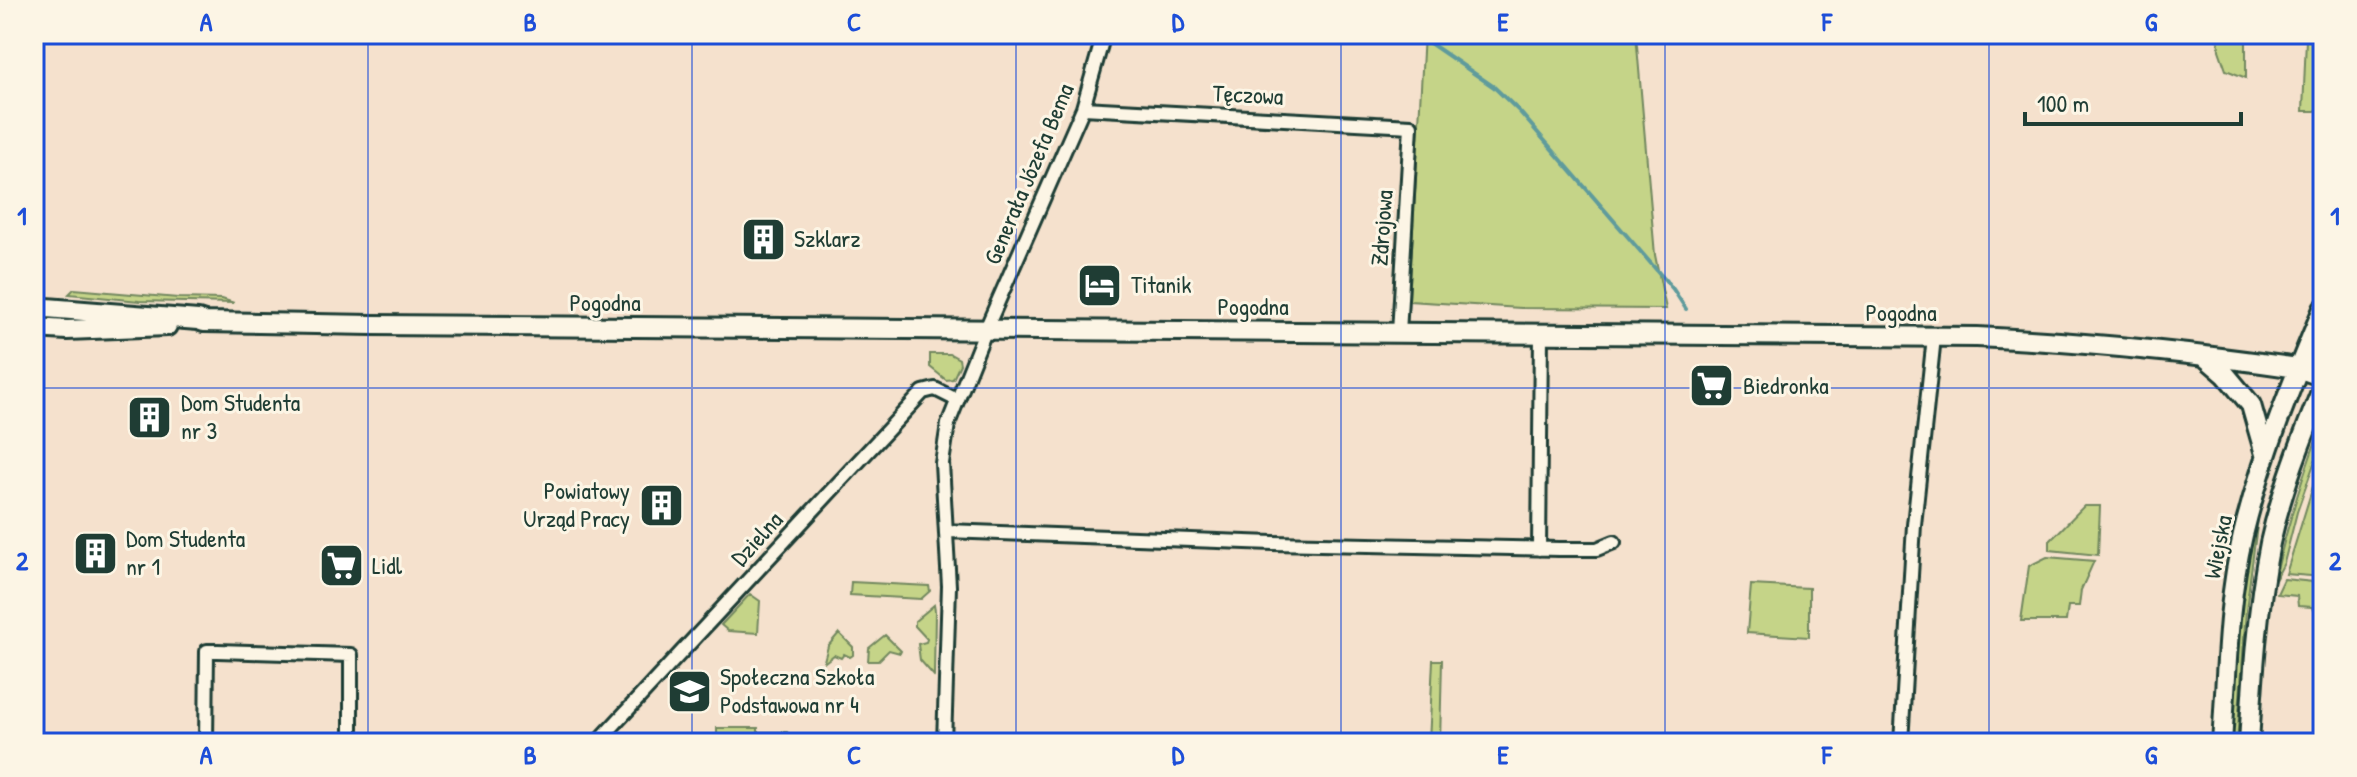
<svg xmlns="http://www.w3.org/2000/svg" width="2357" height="777" viewBox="0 0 2357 777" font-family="'Patrick Hand',sans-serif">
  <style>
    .green { fill: #c5d488; stroke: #72885e; stroke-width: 2 }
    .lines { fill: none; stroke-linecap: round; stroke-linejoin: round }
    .stream { stroke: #5f9b9c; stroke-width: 4 }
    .street-casing { stroke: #1f3d34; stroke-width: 18 }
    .secondary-casing { stroke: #1f3d34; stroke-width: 24 }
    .street { stroke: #fcf5e5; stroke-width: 12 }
    .secondary { stroke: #fcf5e5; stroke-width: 18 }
    .grid { fill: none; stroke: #1d4ed8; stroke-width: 2; stroke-opacity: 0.55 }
    .labels { text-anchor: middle; stroke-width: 6; stroke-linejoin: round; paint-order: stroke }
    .street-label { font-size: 24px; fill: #1f3d34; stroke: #fcf5e5 }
    .poi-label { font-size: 24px; fill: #1f3d34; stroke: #fcf5e5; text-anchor: start }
    .neatline { fill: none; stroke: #1d4ed8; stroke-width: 3 }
    .grid-label { font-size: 26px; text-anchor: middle; font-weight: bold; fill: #1d4ed8 }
  </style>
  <rect width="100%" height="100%" fill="#f5e1cd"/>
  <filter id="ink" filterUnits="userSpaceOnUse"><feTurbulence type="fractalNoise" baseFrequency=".0125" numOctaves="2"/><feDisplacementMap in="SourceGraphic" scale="16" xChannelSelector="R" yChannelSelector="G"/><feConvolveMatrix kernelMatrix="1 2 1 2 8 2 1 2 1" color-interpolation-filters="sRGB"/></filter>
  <g filter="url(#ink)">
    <path class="green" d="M1424,34H1636L1655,255L1666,309L1521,308L1409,301Z
      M2218,34H2246V78L2226,70L2219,50Z
      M2306,39L2323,40V108L2315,111H2303Z
      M74,289L178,298L222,299L234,303L139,301L69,294Z
      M930,354H950L959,359L960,364L953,379L946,380L930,367Z
      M2320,430L2323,438L2297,512L2284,563L2274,582C2286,530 2301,480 2320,430Z
      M2318,470L2323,475V577L2286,574Z
      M2084,506H2100L2098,555L2050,550V541Z
      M2255,515L2258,518L2246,610L2237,743H2229L2238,610L2244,567Z
      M2047,557L2094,561L2081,590L2079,606H2068L2066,621H2021L2029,566Z
      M2284,579L2323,583V611L2313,610L2312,607L2298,606L2297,596L2277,594Z
      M851,582L929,586L930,591L921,599L850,595Z
      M1751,585L1809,588V637L1747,633Z
      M750,594L760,601L758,633L728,631L721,625Z
      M934,605L935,611L934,676L920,660L918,644L926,642L927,639L915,626V621Z
      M839,633L853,647V655L850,657L844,654L841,658L834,655L825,662L824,661L828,646Z
      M885,635L901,651L900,653L889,650L878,661H868L869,648Z
      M1433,660H1442L1440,743H1429Z
      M717,728H758V732H787L796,743H717Z"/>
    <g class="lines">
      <path class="stream" d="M1424,39L1494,87L1519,111L1673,289L1686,309"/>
      <defs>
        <path id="street" d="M1083,108L1411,126L1399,333
          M947,531L1273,543L1559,549H1597L1614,542
          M1539,549L1541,334
          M206,743L207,651H218L351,655V743
          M597,743L923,392L935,389L957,400
          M944,743L949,586L942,463L948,424L986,329L1083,108L1104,34
          M1901,743L1914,525L1934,337"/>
        <path id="secondary" d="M34,307L198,320L204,322L372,325L1977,337C2085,342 2192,353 2298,368L2323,377
          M34,328L67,330L167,326
          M2204,356L2226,375L2251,405L2265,454
          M2222,743C2227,673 2227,603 2243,535C2262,456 2292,383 2323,309
          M2249,743C2253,676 2257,609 2270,543C2282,489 2302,438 2323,387"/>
      </defs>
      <use href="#street" class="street-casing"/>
      <use href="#secondary" class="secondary-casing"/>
      <use href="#street" class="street"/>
      <use href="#secondary" class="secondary"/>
    </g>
  </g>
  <path class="grid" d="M368,34V743M692,34V743M1016,34V743M1341,34V743M1665,34V743M1989,34V743M34,388H2323"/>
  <defs>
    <symbol id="building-square" viewBox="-11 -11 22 22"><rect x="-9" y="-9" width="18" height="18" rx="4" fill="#1f3d34" stroke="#fcf5e5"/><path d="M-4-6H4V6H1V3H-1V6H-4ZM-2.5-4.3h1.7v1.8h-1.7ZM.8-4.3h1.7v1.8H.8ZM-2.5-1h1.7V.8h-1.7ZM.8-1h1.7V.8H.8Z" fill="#fff"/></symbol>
    <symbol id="hotel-square" viewBox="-11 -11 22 22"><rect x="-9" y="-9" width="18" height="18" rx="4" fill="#1f3d34" stroke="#fcf5e5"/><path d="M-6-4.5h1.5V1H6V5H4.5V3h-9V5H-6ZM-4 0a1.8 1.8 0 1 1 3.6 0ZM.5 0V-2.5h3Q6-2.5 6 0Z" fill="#fff"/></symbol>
    <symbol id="supermarket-square" viewBox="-11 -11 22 22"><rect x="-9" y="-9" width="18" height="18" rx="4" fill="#1f3d34" stroke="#fcf5e5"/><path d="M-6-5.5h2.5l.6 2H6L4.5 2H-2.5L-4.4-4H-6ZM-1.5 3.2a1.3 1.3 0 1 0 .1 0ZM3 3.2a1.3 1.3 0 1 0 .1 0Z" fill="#fff"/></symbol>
    <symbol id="school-square" viewBox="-11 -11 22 22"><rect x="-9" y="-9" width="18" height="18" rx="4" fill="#1f3d34" stroke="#fcf5e5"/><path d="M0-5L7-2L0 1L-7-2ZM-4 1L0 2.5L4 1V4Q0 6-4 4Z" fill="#fff"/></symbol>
  </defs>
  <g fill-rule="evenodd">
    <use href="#building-square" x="738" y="214" width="51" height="51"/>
    <use href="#hotel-square" x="1074" y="260" width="51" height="51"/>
    <use href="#supermarket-square" x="1686" y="360" width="51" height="51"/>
    <use href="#building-square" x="124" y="392" width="51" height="51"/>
    <use href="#building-square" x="636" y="480" width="51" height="51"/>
    <use href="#building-square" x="70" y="528" width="51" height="51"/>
    <use href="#supermarket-square" x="316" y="540" width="51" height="51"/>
    <use href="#school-square" x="664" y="666" width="51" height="51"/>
  </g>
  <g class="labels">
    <g class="street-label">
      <text transform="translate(1248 95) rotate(3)" y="8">Tęczowa</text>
      <text transform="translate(1029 174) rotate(-67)" y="8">Generała Józefa Bema</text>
      <text transform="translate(1382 228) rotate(-86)" y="8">Zdrojowa</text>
      <text x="605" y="311">Pogodna</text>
      <text x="1253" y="315">Pogodna</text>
      <text x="1901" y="321">Pogodna</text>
      <text transform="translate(757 539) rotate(-48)" y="8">Dzielna</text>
      <text transform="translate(2218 547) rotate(-79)" y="8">Wiejska</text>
    </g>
    <g class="poi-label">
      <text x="794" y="247">Szklarz</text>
      <text x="1131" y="293">Titanik</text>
      <text x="1743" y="394">Biedronka</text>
      <text x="181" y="411">Dom Studenta<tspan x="181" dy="28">nr 3</tspan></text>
      <text x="630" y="499" text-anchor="end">Powiatowy<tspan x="630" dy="28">Urząd Pracy</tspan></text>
      <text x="126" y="547">Dom Studenta<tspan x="126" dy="28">nr 1</tspan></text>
      <text x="372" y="574">Lidl</text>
      <text x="720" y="685">Społeczna Szkoła<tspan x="720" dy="28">Podstawowa nr 4</tspan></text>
    </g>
  </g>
  <rect width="2357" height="777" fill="none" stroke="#fcf5e5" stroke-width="88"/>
  <path d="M2025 112v12h216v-12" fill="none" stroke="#1f3d34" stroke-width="4"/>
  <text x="2037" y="112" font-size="24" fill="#1f3d34" stroke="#fcf5e5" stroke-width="6" paint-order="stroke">100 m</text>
  <rect x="44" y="44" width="2269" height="689" class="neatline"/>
  <g class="grid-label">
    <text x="206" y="31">A</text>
    <text x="530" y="31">B</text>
    <text x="854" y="31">C</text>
    <text x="1178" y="31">D</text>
    <text x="1503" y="31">E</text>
    <text x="1827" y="31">F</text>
    <text x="2151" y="31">G</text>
    <text x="22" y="225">1</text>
    <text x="2335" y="225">1</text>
    <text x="22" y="570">2</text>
    <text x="2335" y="570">2</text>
    <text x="206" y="764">A</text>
    <text x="530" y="764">B</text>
    <text x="854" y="764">C</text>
    <text x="1178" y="764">D</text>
    <text x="1503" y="764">E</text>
    <text x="1827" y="764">F</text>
    <text x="2151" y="764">G</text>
  </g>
</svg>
